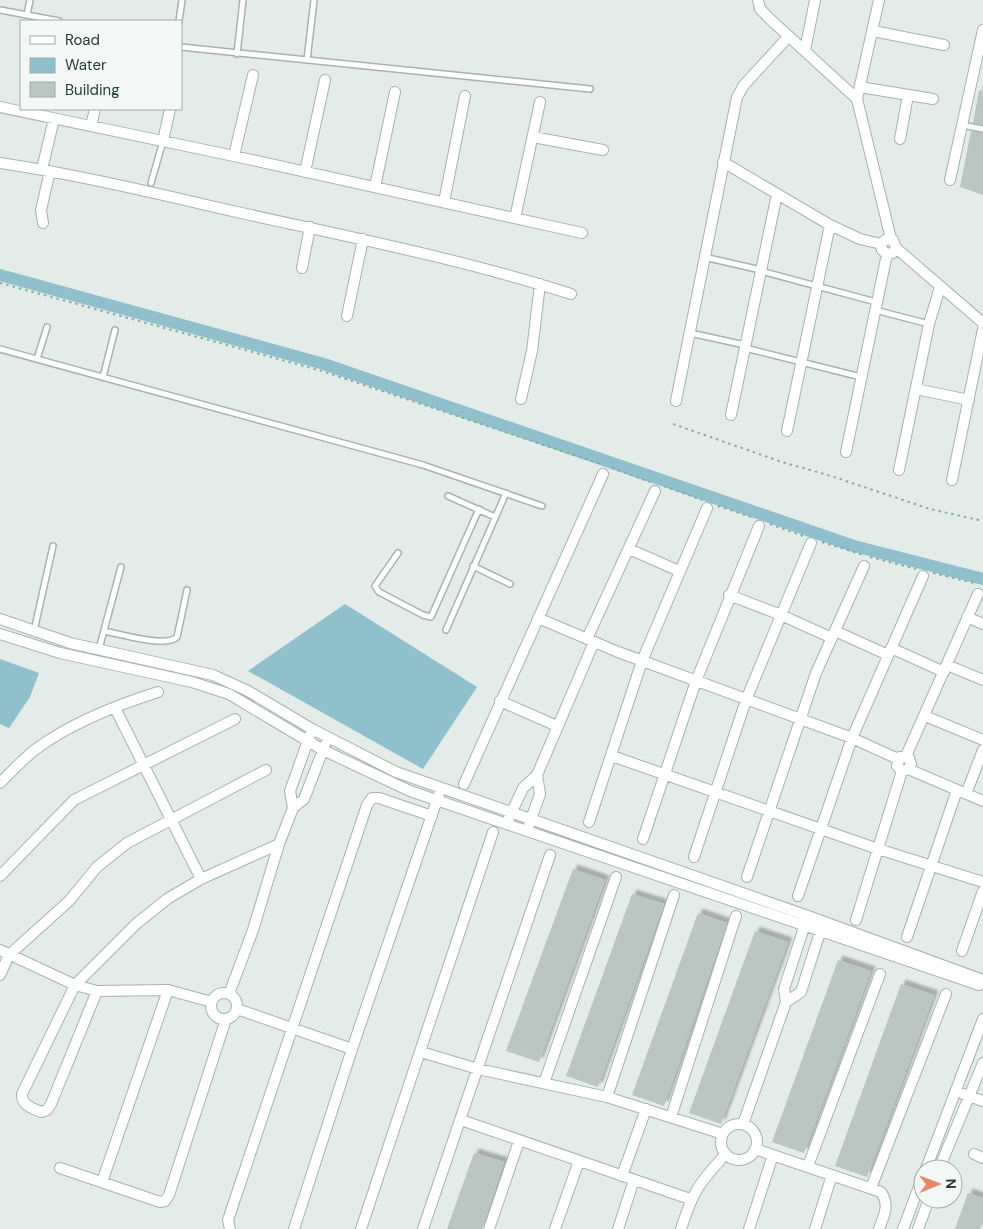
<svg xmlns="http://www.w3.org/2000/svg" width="983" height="1229" viewBox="0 0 983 1229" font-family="'DM Sans',sans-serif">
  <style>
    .water { fill: #90c0cb }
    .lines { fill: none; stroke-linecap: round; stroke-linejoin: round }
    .canal { stroke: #90c0cb; stroke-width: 12 }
    .building { fill: #b9c6c1; filter: url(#shadow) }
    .service-casing { stroke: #a6b3af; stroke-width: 8 }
    .minor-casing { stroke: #a6b3af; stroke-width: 12 }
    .path { stroke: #87aca1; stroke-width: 2; stroke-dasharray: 2.5 4; stroke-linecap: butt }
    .service { stroke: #fff; stroke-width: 5 }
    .minor { stroke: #fff; stroke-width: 10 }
  </style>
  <defs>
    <filter id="shadow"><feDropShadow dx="4.5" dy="-4.5" stdDeviation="1" flood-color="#0004"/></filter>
  </defs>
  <rect width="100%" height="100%" fill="#e3ece8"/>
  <path class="water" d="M345,604L477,687L423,769L248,671Z
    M0,659L39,673L30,697L9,728L0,724Z"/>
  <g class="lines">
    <path class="canal" d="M0,275L324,364L854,546L983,579"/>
  </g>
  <path class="building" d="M979,90L983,91V125L973,123Z
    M971,131L983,133V195L960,187Z
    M573,869L605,880L539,1062L506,1051Z
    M632,894L664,904L598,1087L566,1076Z
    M698,913L727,923L664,1106L632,1095Z
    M755,931L788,942L721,1124L689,1113Z
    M838,960L871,971L804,1153L772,1142Z
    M901,984L934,995L867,1177L835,1166Z
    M474,1153L504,1162L482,1229H447Z
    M968,1193L983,1198V1220L980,1229H955Z"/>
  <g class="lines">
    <defs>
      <path id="service" d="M0,10L59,21
        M27,15L30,0
        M179,21L182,0
        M181,47L590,89
        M237,54L243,0
        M307,60L314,0
        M962,125L983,129
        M151,183L163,141
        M704,257L761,270
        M761,271L876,302
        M875,310L929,324
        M690,333L745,345
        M745,348L861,377
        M0,349L423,465L542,506
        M37,359L47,327
        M103,377L115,330
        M448,496L495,517
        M398,553L375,586L379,592L423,615L431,617L479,509
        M473,566L510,584
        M446,630L506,493
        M34,631L53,546
        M104,631C120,634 166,648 177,637L187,590
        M99,649L121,567"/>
      <path id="minor" d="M758,0L760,9L771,20L857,99L891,239
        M873,31L944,45
        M805,50L815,0
        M860,87L933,99
        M857,99L879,0
        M0,107L234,156L582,233
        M91,126L95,109
        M533,137L603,150
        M900,139L908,95
        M163,141L170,109
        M234,156L253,75
        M723,162L830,225L860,239L881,244
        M0,163C80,175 158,194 237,212C349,237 462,259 571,294
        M42,169L54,119
        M305,172L325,80
        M950,180L983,30
        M375,187L395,92
        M444,202L465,96
        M515,218L540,102
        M43,223L41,210L50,171
        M896,248L893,253L887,254L882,250L881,244L885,240H893L896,248L983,323
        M302,268L310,227
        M347,316L363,239
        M916,389L969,400
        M521,399L532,351L540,284
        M676,401L737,97L744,85L789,36
        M731,415L777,194
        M787,431L830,225
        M846,452L887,254
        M899,470L929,324L940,287
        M952,480L983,329
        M629,549L679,571
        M729,595L781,615L832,638
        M967,617L983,624
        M538,618L618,652L852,738L898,759
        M0,619L70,643L213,675L248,691L312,729L396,772L808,916L983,980
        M835,631L888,655
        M0,634L60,653L192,682L229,694L323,750L410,791L979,985
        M587,639L655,491
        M891,648L944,672
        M947,665L983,680
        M500,701L557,726
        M115,708L201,879
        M925,716L983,740
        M612,756L878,849L983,882
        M906,756L978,594
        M908,769L911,764L909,758L900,757L897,766L902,771L908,769L983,801
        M0,783C12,771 23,759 36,749C71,723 117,705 158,692
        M464,784L603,474
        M966,794L983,750
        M293,808L290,791L310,735
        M509,818L523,788L537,775L594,642
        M589,822L642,661L707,508
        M529,825L540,794L537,775
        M643,839L696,681L759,526
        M694,857L746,700L811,543
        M0,876L74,800L235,719
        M747,877L816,673L864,566
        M798,896L852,738L923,576
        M856,920L902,771
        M907,937L957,790
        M0,950L75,985L97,991L168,990L212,1002
        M962,951L983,891
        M0,975L9,955L69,901L97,867L127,843L266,770
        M97,991L51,1104L47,1110L41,1112C32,1108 21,1105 22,1094L75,985L136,924L167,899L201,879L279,844
        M211 1006a13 13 0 1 1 26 0a13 13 0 1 1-26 0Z
        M229,994L253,930L279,844L293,808L304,799L325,745
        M786,1002L801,992L822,926
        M237,1009L352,1049
        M421,1052L478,1069L607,1097L723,1134
        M544,1083L616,877
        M963,1094L983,1101
        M607,1097L674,895
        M671,1117L736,916
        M461,1120L690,1199
        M743,1124L786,1002L784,989L806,921
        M721 1142a18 18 0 1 1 36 0a18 18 0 1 1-36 0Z
        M755,1149L881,1192C890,1205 884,1215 879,1229
        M974,1154L983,1158
        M808,1166L880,974
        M60,1168L160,1202L165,1201L169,1195L226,1019
        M926,1169L983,1019
        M939,1169L983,1063
        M622,1176L646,1109
        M102,1182L168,990
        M871,1188L946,994
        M230,1229L228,1220L367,805L372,798H379L432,816
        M294,1229L352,1049L439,794
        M361,1229L493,832
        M423,1229L550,855
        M489,1229L519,1141
        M555,1229L579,1161
        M618,1229L634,1180
        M681,1229C693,1191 699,1183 726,1154
        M749,1229L773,1155
        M815,1229L832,1175
        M903,1229L923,1176
        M918,1229L929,1199"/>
    </defs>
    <use href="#service" class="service-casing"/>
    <use href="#minor" class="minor-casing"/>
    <path class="path" d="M0,283L322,371L601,464
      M673,424L782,462L831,476L930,509L983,521
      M612,468L650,482
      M664,486L702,500
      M718,506L751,517
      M770,524L803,536
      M822,542L863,555
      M870,557L916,569
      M933,573L974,583"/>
    <use href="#service" class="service"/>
    <use href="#minor" class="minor"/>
  </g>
  <rect x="20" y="20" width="162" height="90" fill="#f3f8f6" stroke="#a1aca9"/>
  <rect x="30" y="36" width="25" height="8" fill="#ffffff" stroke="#a1aca9"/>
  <text x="65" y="45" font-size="15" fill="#253b36">Road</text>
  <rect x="30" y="58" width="25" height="15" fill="#90c0cb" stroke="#a1aca9"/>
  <text x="65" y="70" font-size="15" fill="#253b36">Water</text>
  <rect x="30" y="82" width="25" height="15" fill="#b9c6c1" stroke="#a1aca9"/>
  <text x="65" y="95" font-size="15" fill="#253b36">Building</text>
  <g transform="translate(938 1184) rotate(89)"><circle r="24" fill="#f3f8f6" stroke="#a1aca9"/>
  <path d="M0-4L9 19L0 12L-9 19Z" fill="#e58a68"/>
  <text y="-8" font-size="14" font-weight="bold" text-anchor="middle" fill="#253b36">N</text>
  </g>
</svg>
